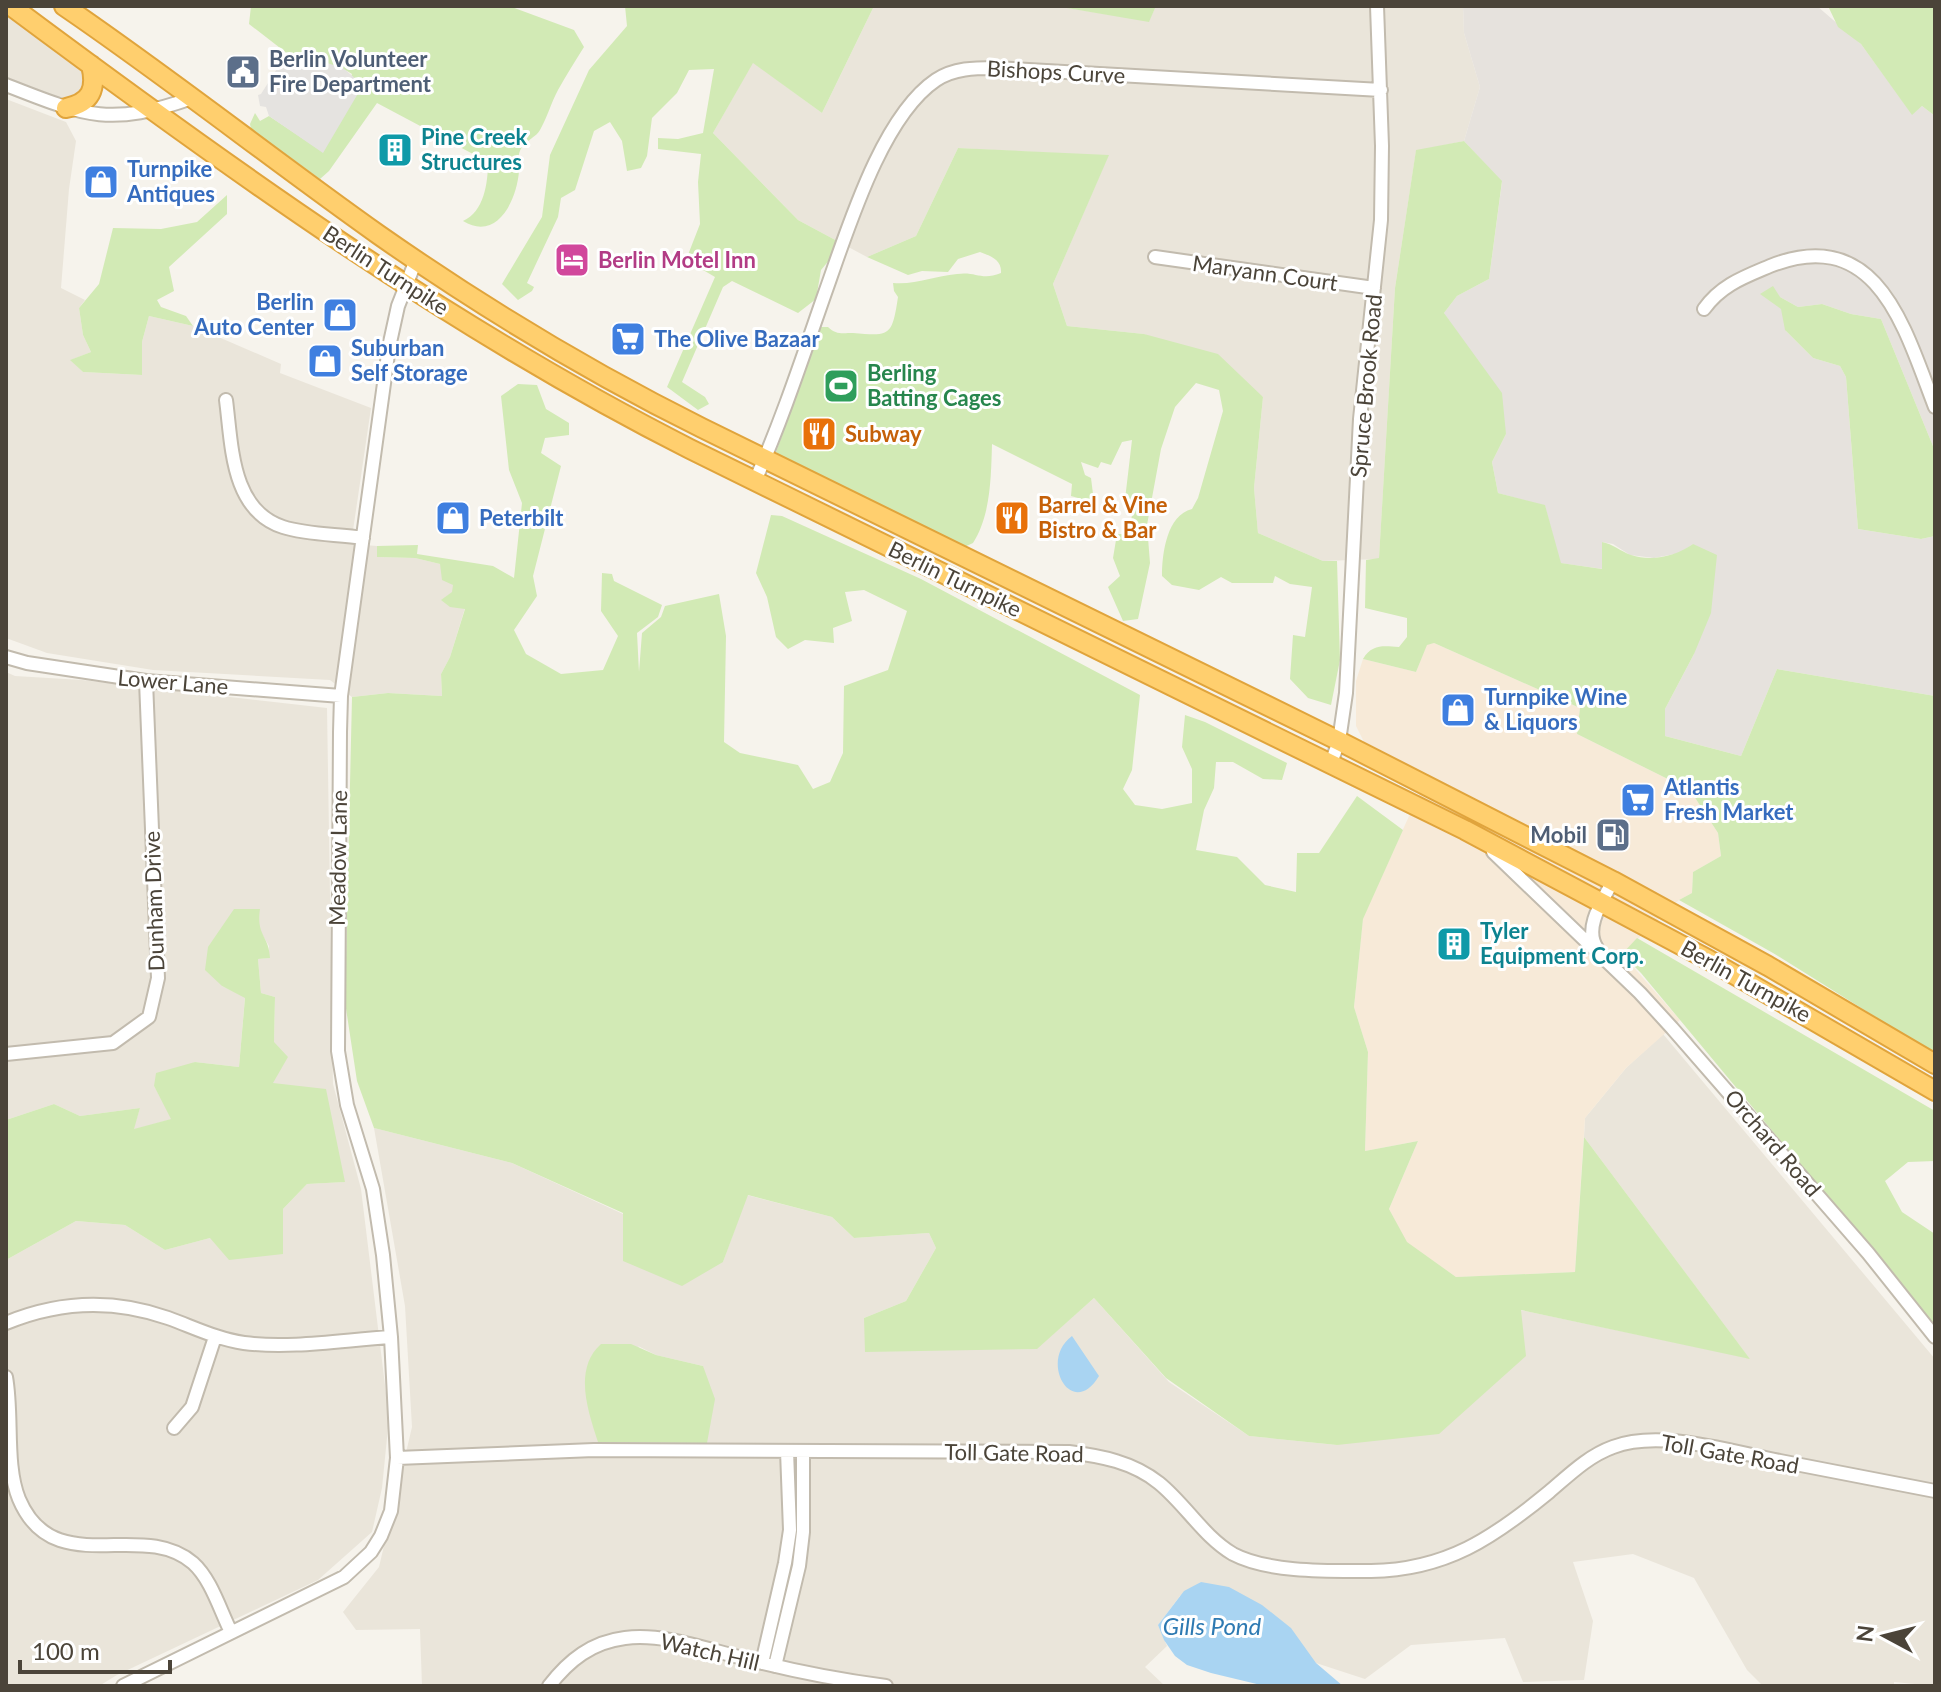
<svg xmlns="http://www.w3.org/2000/svg" width="1941" height="1692" viewBox="0 0 1941 1692" font-family="Lato,sans-serif">
  <style>
    .residential { fill: #eae5da; fill-rule: evenodd }
    .commercial { fill: #f7ead8 }
    .industrial { fill: #e6e2dd }
    .green { fill: #d2eab5 }
    .parking { fill: #e5e3e0 }
    .water { fill: #a9d4f2 }
    .lines { fill: none; stroke-linecap: round; stroke-linejoin: round }
    .minor-casing { stroke: #c2bbae; stroke-width: 16 }
    .highway-casing { stroke: #e0a43c; stroke-width: 22 }
    .minor { stroke: #fff; stroke-width: 12 }
    .highway { stroke: #ffcf6e; stroke-width: 18 }
    .labels { text-anchor: middle; stroke-width: 6; stroke-linejoin: round; paint-order: stroke }
    .service-label { font-size: 22px; font-weight: bold; fill: #4e5e75; stroke: #fff; text-anchor: start }
    .street-label { font-size: 22px; fill: #4b4439; stroke: #fff }
    .culture-label { font-size: 22px; font-weight: bold; fill: #0d838f; stroke: #fff; text-anchor: start }
    .shop-label { font-size: 22px; font-weight: bold; fill: #366cbe; stroke: #fff; text-anchor: start }
    .hotel-label { font-size: 22px; font-weight: bold; fill: #b23c85; stroke: #fff; text-anchor: start }
    .leisure-label { font-size: 22px; font-weight: bold; fill: #27864d; stroke: #fff; text-anchor: start }
    .food-label { font-size: 22px; font-weight: bold; fill: #c56008; stroke: #fff; text-anchor: start }
    .water-label { font-size: 24px; font-style: italic; fill: #2e7ab2; stroke: #fff }
  </style>
  <rect width="100%" height="100%" fill="#f6f3ec"/>
  <path class="residential" d="M874,6H1055L1149,21L1156,6H1463L1464,33L1480,87L1464,141L1416,151L1395,288L1379,559L1323,561L1258,533L1254,488L1263,397L1144,334L1067,326L1053,284L1108,156L958,148L916,236L867,257L798,220L713,133L753,62L822,113Z
    M6,13L81,70L87,80L83,94L66,100L6,77Z
    M6,99L66,122L76,141L69,189L61,288L85,300L79,308L83,335L91,352L71,360L83,372L142,375V342L149,316L193,326L281,364L280,373L371,408L351,544L377,546L378,557L415,558L440,564L453,585V592L442,600L465,608L450,657L441,674L442,696L388,693L352,697L330,680L153,670L47,653L6,638Z
    M6,672L15,676L82,680L327,708L333,1084L361,1189L389,1418L382,1488L372,1532L318,1580L117,1675L99,1686H6V1260L76,1221L125,1225L165,1250L210,1238L283,1253V1209L307,1184L344,1182L273,1084L275,997L261,993L258,959L269,958V946L258,927L259,909L222,986L245,997L239,1067L195,1062L154,1086L172,1119L133,1130L140,1108L80,1116L54,1104L6,1120Z
    M1663,1034L1935,1359V1686L1894,1682V1686H1763L1747,1670L1694,1578L1633,1554L1573,1562L1593,1621L1584,1680L1523,1682L1505,1638L1411,1645L1365,1679L1316,1663L1201,1582L1180,1596L1158,1625L1167,1646L1145,1667L1165,1686H422L420,1629L356,1630L343,1612L379,1567L412,1427L405,1306L374,1128L512,1163L623,1214L624,1261L723,1262L747,1195L832,1217L854,1238L929,1233L936,1248L906,1301L864,1318L1036,1349L1094,1298L1169,1382L1249,1436L1337,1445L1520,1310L1749,1358L1584,1137L1585,1118L1626,1068ZM638,1346L656,1355L703,1366L706,1443Z"/>
  <path class="commercial" d="M1434,643L1580,708L1577,734L1690,790L1718,833L1721,856L1693,872L1692,893L1679,900L1622,954L1680,1020L1626,1068L1585,1118L1575,1272L1456,1277L1406,1242L1389,1209L1418,1141L1365,1151L1368,1052L1354,1007L1363,918L1428,774L1364,742L1356,726V681L1363,659L1416,672L1427,644Z"/>
  <path class="industrial" d="M1463,6H1817L1861,44L1912,114L1922,106L1935,116V451L1881,319L1851,314L1822,304L1798,307L1780,297L1786,331L1813,358L1840,366L1846,377L1858,529L1921,539L1935,536V696L1777,669L1741,756L1665,736V709L1694,654L1693,544L1680,553L1654,558L1630,555L1613,544L1602,542L1603,569L1560,563L1545,506L1498,493L1492,462L1506,434L1444,313L1457,296L1489,279L1502,182L1464,141L1480,87L1464,33Z"/>
  <path class="green" d="M251,6H509L574,30L584,47C575,61 566,76 558,90C551,103 547,118 540,130C536,137 527,140 522,147C516,156 520,162 519,171C517,200 497,242 463,221C484,212 488,183 488,162L377,103L329,171L320,179L251,129L250,124L255,113L260,121L269,116L323,152L352,74C331,60 323,67 302,65L249,24Z
    M625,6H874L822,113L753,63L713,133L798,220L839,242L831,258L821,270L816,299L798,313L732,281L723,287L682,382L705,397L709,404L698,410L667,387L715,277L686,260L700,224L698,182L701,154L658,149V138L678,139L703,133L714,69L689,70L677,93L652,118L647,156L641,168L627,171L622,141L610,122L594,131L575,190L561,198L558,217L527,283L534,287L532,291L518,300L502,284L542,217L550,155L589,70L627,26Z
    M1055,6H1156L1149,22Z
    M1828,6H1935V116L1922,106L1912,115L1861,44L1838,27Z
    M1464,141L1502,181L1489,279L1457,296L1444,313L1502,393L1506,434L1492,462L1498,493L1545,505L1561,563L1602,569V542C1613,544 1620,551 1631,555C1652,562 1676,556 1693,544L1717,555L1711,613L1694,654L1665,709V736L1741,756L1777,669L1935,696V1054L1773,953L1679,900L1692,893L1693,872L1721,856L1718,833L1690,790L1577,734L1580,708L1434,643L1427,645L1416,672L1363,659C1372,644 1383,646 1399,647L1407,637V618L1365,608L1366,560L1379,558L1395,288L1416,150Z
    M958,148L1109,155L1053,284L1067,326L1144,334L1218,354L1263,397L1254,488L1258,533L1323,561H1337L1340,660L1331,705L1308,698L1290,679L1293,635L1305,637L1312,587L1290,584L1275,576L1273,583H1232L1221,577L1199,590L1172,585L1162,576C1162,553 1167,515 1192,509L1198,498L1223,411L1219,390L1196,383L1175,407L1161,449L1147,525L1150,563L1138,619L1123,621L1108,587L1120,576L1113,558L1117,534H1128L1133,511L1124,508L1132,440L1122,442L1111,465L1101,462L1098,468L1081,462L1085,475L1091,478L1093,494L1092,502L1071,496L1072,484L992,444C991,476 991,515 973,543L962,548L780,456L776,452L821,327H828C836,335 842,333 853,333C890,336 892,337 898,297L894,291L893,283C916,285 934,276 957,274C976,271 981,281 1001,273C1002,260 991,256 980,252L958,259L948,272L922,271L908,275L867,257L916,236Z
    M227,195V214L169,267L174,291L157,300L161,307L186,316L193,326L149,316L142,342V375L83,372L70,360L91,352L83,335L79,308L99,284L113,228L161,229L197,222Z
    M1773,286L1780,297L1798,307L1822,304L1851,314L1881,319L1935,451V536L1921,539L1858,529L1846,377L1840,366L1813,358L1785,330L1781,309L1760,294Z
    M518,384L537,385L546,409L569,423V435L545,438L541,453L561,466L533,576L537,596L514,630L526,654L561,674L603,670L618,636L601,611L602,573L612,574L614,581L662,605L658,617L637,633L639,672L642,633L661,617L665,606L719,594L726,636L724,742L740,753L798,765L813,789L830,782L843,753L844,686L888,670L907,611L864,590L845,592L852,621L833,628L834,643L805,640L788,649L776,637L767,597L756,573L771,515L782,516L921,579L1140,695L1132,770L1123,789L1135,805L1162,809L1192,803V769L1182,747L1185,715L1205,722L1287,763L1282,780L1263,779L1233,762H1216L1214,788L1204,810L1196,850L1237,857L1265,885L1296,892L1297,853H1319L1357,796L1403,830L1363,919L1354,1007L1368,1052L1365,1151L1418,1141L1389,1209L1407,1242L1456,1277L1575,1272L1584,1137L1750,1359L1521,1310L1526,1356L1439,1434L1337,1445L1249,1436L1166,1378L1094,1298L1037,1349L865,1352L864,1318L906,1301L936,1248L929,1233L854,1238L832,1217L748,1195L723,1262L682,1286L623,1261V1213L512,1163L374,1128L357,1081L345,1002L352,697L388,693L442,696L441,674L450,657L465,609L450,607L441,600L452,592L453,585L442,580L440,564L415,558L377,557V546L418,545L417,554L493,566L514,578L522,503L509,470L501,396Z
    M234,909H260C256,936 269,935 270,958L258,959L261,993L275,997L274,1042L288,1057L273,1083L326,1089L345,1182L307,1184L283,1209V1254L229,1260L210,1238L165,1250L125,1225L76,1221L6,1260V1120L54,1104L80,1116L140,1108L134,1129L171,1119L154,1086L156,1073L195,1062L239,1067L245,998L222,986L205,970L208,947Z
    M1637,938L1935,1111V1161L1908,1162L1885,1181L1902,1212L1935,1234V1327L1641,973L1622,954Z
    M601,1344H631L656,1355L703,1366L715,1399L707,1443L598,1442C588,1411 573,1369 601,1344Z"/>
  <path class="parking" d="M287,53L306,66L327,63L343,68L363,85L323,153L269,116L266,107L260,106L258,95L261,94Z"/>
  <path class="water" d="M1072,1336L1099,1376C1072,1421 1038,1361 1072,1336Z
    M1201,1582L1229,1587L1262,1605L1291,1628L1316,1663L1343,1686H1265L1211,1673L1187,1665L1175,1656L1164,1640L1158,1625L1184,1591Z"/>
  <g class="lines">
    <defs>
      <path id="minor" d="M6,85C85,116 109,127 192,98
        M1155,257L1374,288
        M1704,309C1721,285 1744,277 1770,266C1878,223 1905,330 1935,407
        M226,400C232,446 231,510 283,527C308,535 338,534 363,538
        M755,481C782,420 803,356 825,293C847,232 881,117 936,80C954,68 975,68 995,68L1381,90
        M6,657L27,663L146,681L341,696
        M1331,763L1339,741L1346,693L1360,419L1381,220L1382,146L1377,6
        M1493,852L1640,993L1672,1028L1868,1253L1935,1337
        M1597,948C1583,928 1603,900 1613,881
        M6,1054L113,1043L149,1017L158,978L146,681
        M6,1323C59,1301 114,1299 168,1318C193,1327 217,1339 244,1343C291,1349 343,1340 391,1337
        M6,1377C13,1415 5,1465 19,1499C54,1582 141,1518 193,1563C211,1579 220,1610 231,1632
        M174,1428L192,1407L215,1337
        M397,1458L594,1450L1069,1452C1101,1456 1133,1462 1159,1483C1186,1505 1203,1536 1233,1554C1269,1573 1331,1571 1371,1571C1446,1570 1493,1538 1549,1492C1569,1475 1588,1456 1613,1447C1661,1429 1731,1452 1780,1461C1832,1471 1883,1481 1935,1491
        M762,1663L785,1563L790,1530L787,1451
        M775,1666L799,1566L803,1532V1451
        M123,1686L344,1577L371,1552L381,1536L391,1511L397,1458L391,1337L383,1255L373,1189L347,1105L338,1051L340,732L341,696L389,347L398,306L416,260
        M549,1686C569,1660 592,1642 625,1638C665,1633 708,1650 747,1659C793,1671 839,1680 886,1686"/>
      <path id="highway" d="M11,6C227,167 449,327 690,449L1465,830L1709,960L1935,1091
        M64,6C171,79 273,160 379,235C482,307 589,372 702,428L1339,741L1613,881L1768,966L1935,1064
        M66,108C91,103 97,89 91,65"/>
    </defs>
    <use href="#minor" class="minor-casing"/>
    <use href="#highway" class="highway-casing"/>
    <use href="#minor" class="minor"/>
    <use href="#highway" class="highway"/>
  </g>
  <defs>
    <symbol id="civic-square" viewBox="-11 -11 22 22"><rect x="-9" y="-9" width="18" height="18" rx="4" fill="#5c6f8a" stroke="#fff"/><path d="M-.6-6.5H3V-4.5H.6V-3L4-1V1h2V6H-6V1h2V-1L-.6-3ZM-1.2 2.5V6h2.4V2.5Z" fill="#fff"/></symbol>
    <symbol id="building-square" viewBox="-11 -11 22 22"><rect x="-9" y="-9" width="18" height="18" rx="4" fill="#0f9aa8" stroke="#fff"/><path d="M-4-6H4V6H1V3H-1V6H-4ZM-2.5-4.3h1.7v1.8h-1.7ZM.8-4.3h1.7v1.8H.8ZM-2.5-1h1.7V.8h-1.7ZM.8-1h1.7V.8H.8Z" fill="#fff"/></symbol>
    <symbol id="shop-square" viewBox="-11 -11 22 22"><rect x="-9" y="-9" width="18" height="18" rx="4" fill="#3f7fe0" stroke="#fff"/><path d="M-5-2.5h2.3a2.7 3.5 0 0 1 5.4 0H5L5.5 6h-11ZM-1.5-2.5h3a1.5 2.3 0 0 0-3 0Z" fill="#fff"/></symbol>
    <symbol id="hotel-square" viewBox="-11 -11 22 22"><rect x="-9" y="-9" width="18" height="18" rx="4" fill="#d1479c" stroke="#fff"/><path d="M-6-4.5h1.5V1H6V5H4.5V3h-9V5H-6ZM-4 0a1.8 1.8 0 1 1 3.6 0ZM.5 0V-2.5h3Q6-2.5 6 0Z" fill="#fff"/></symbol>
    <symbol id="supermarket-square" viewBox="-11 -11 22 22"><rect x="-9" y="-9" width="18" height="18" rx="4" fill="#3f7fe0" stroke="#fff"/><path d="M-6-5.5h2.5l.6 2H6L4.5 2H-2.5L-4.4-4H-6ZM-1.5 3.2a1.3 1.3 0 1 0 .1 0ZM3 3.2a1.3 1.3 0 1 0 .1 0Z" fill="#fff"/></symbol>
    <symbol id="stadium-square" viewBox="-11 -11 22 22"><rect x="-9" y="-9" width="18" height="18" rx="4" fill="#2e9e5b" stroke="#fff"/><path d="M0-5a6.5 5 0 1 0 0 10a6.5 5 0 1 0 0-10ZM-3.5-1.8h7v3.6h-7Z" fill="#fff"/></symbol>
    <symbol id="restaurant-square" viewBox="-11 -11 22 22"><rect x="-9" y="-9" width="18" height="18" rx="4" fill="#e8710a" stroke="#fff"/><path d="M-5-6h1v4h1v-4h1v4h1v-4h1v5L-1.5 .5V6h-2V.5L-5-1ZM5-6V6H3V1.5H1.5Q1.5-4 5-6Z" fill="#fff"/></symbol>
    <symbol id="fuel-square" viewBox="-11 -11 22 22"><rect x="-9" y="-9" width="18" height="18" rx="4" fill="#5c6f8a" stroke="#fff"/><path d="M-5.5-6h7V0h2V4h1.3V-2.5L3-4.5l.8-.8L6-3V5H2.5V1h-1V6h-7ZM-4.2-4.7v3.2H.2V-4.7Z" fill="#fff"/></symbol>
  </defs>
  <g fill-rule="evenodd">
    <use href="#civic-square" x="223" y="52" width="40" height="40"/>
    <use href="#building-square" x="375" y="130" width="40" height="40"/>
    <use href="#shop-square" x="81" y="162" width="40" height="40"/>
    <use href="#hotel-square" x="552" y="240" width="40" height="40"/>
    <use href="#shop-square" x="320" y="295" width="40" height="40"/>
    <use href="#supermarket-square" x="608" y="319" width="40" height="40"/>
    <use href="#shop-square" x="305" y="341" width="40" height="40"/>
    <use href="#stadium-square" x="821" y="366" width="40" height="40"/>
    <use href="#restaurant-square" x="799" y="414" width="40" height="40"/>
    <use href="#shop-square" x="433" y="498" width="40" height="40"/>
    <use href="#restaurant-square" x="992" y="498" width="40" height="40"/>
    <use href="#shop-square" x="1438" y="690" width="40" height="40"/>
    <use href="#supermarket-square" x="1618" y="780" width="40" height="40"/>
    <use href="#fuel-square" x="1593" y="815" width="40" height="40"/>
    <use href="#building-square" x="1434" y="924" width="40" height="40"/>
  </g>
  <g class="labels">
    <g class="service-label">
      <text x="269" y="67">Berlin Volunteer<tspan x="269" dy="25">Fire Department</tspan></text>
      <text x="1587" y="843" text-anchor="end">Mobil</text>
    </g>
    <g class="street-label">
      <text transform="translate(1056 72) rotate(3)" y="8">Bishops Curve</text>
      <text transform="translate(386 270) rotate(33)" y="8">Berlin Turnpike</text>
      <text transform="translate(1265 273) rotate(8)" y="8">Maryann Court</text>
      <text transform="translate(1366 386) rotate(-85)" y="8">Spruce Brook Road</text>
      <text transform="translate(955 579) rotate(26)" y="8">Berlin Turnpike</text>
      <text transform="translate(173 682) rotate(5)" y="8">Lower Lane</text>
      <text transform="translate(338 858) rotate(-89)" y="8">Meadow Lane</text>
      <text transform="translate(154 901) rotate(-92)" y="8">Dunham Drive</text>
      <text transform="translate(1746 981) rotate(29)" y="8">Berlin Turnpike</text>
      <text transform="translate(1773 1143) rotate(49)" y="8">Orchard Road</text>
      <text transform="translate(1014 1453) rotate(1)" y="8">Toll Gate Road</text>
      <text transform="translate(1730 1454) rotate(10)" y="8">Toll Gate Road</text>
      <text transform="translate(710 1652) rotate(13)" y="8">Watch Hill</text>
    </g>
    <g class="culture-label">
      <text x="421" y="145">Pine Creek<tspan x="421" dy="25">Structures</tspan></text>
      <text x="1480" y="939">Tyler<tspan x="1480" dy="25">Equipment Corp.</tspan></text>
    </g>
    <g class="shop-label">
      <text x="127" y="177">Turnpike<tspan x="127" dy="25">Antiques</tspan></text>
      <text x="314" y="310" text-anchor="end">Berlin<tspan x="314" dy="25">Auto Center</tspan></text>
      <text x="654" y="347">The Olive Bazaar</text>
      <text x="351" y="356">Suburban<tspan x="351" dy="25">Self Storage</tspan></text>
      <text x="479" y="526">Peterbilt</text>
      <text x="1484" y="705">Turnpike Wine<tspan x="1484" dy="25">&amp; Liquors</tspan></text>
      <text x="1664" y="795">Atlantis<tspan x="1664" dy="25">Fresh Market</tspan></text>
    </g>
    <g class="hotel-label">
      <text x="598" y="268">Berlin Motel Inn</text>
    </g>
    <g class="leisure-label">
      <text x="867" y="381">Berling<tspan x="867" dy="25">Batting Cages</tspan></text>
    </g>
    <g class="food-label">
      <text x="845" y="442">Subway</text>
      <text x="1038" y="513">Barrel &amp; Vine<tspan x="1038" dy="25">Bistro &amp; Bar</tspan></text>
    </g>
    <g class="water-label">
      <text x="1212" y="1635">Gills Pond</text>
    </g>
  </g>
  <rect width="1941" height="1692" fill="none" stroke="#4b4439" stroke-width="16"/>
  <g transform="translate(1885 1636) rotate(277)" stroke="#ffffff" stroke-width="6" paint-order="stroke">
  <path d="M0-6L14 30L0 20L-14 30Z" fill="#4b4439"/>
  <text y="-12" font-size="22" font-weight="bold" text-anchor="middle" fill="#4b4439">N</text>
  </g>
  <path d="M20 1660v12h150v-12" fill="none" stroke="#4b4439" stroke-width="4"/>
  <text x="32" y="1660" font-size="24" fill="#4b4439" stroke="#ffffff" stroke-width="6" paint-order="stroke">100 m</text>
</svg>
